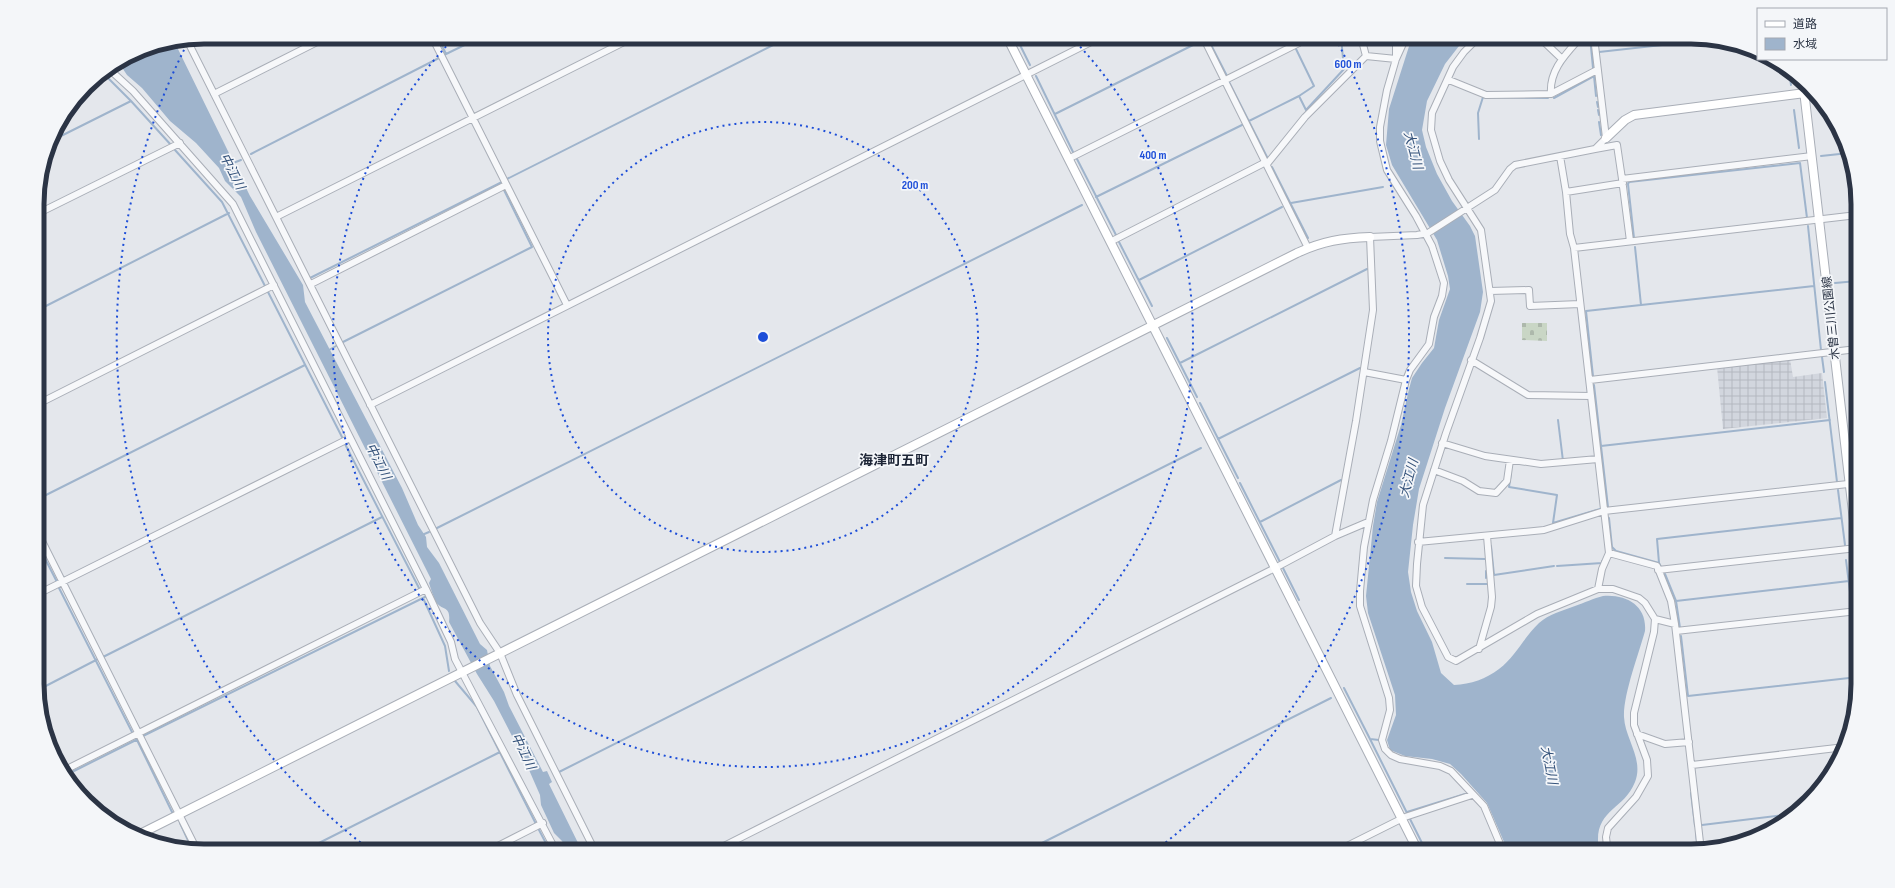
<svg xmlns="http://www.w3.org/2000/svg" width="1895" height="888" viewBox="0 0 1895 888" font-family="'Sofia Sans Condensed','Noto Sans JP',sans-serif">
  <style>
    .industrial { fill: url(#industrial-grid) }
    .cemetery { fill: url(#cemetery-stones) }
    .water { fill: #9fb4cc }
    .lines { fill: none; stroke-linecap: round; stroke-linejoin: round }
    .stream { stroke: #9fb4cc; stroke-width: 2 }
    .street-casing { stroke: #a9aeb7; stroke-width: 8 }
    .secondary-casing { stroke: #a9aeb7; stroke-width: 10 }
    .street { stroke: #f7f8fa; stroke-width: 6 }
    .secondary { stroke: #fff; stroke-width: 8 }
    .ring { fill: none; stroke: #1d4ed8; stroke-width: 2; stroke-dasharray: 2 4 }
    .labels { text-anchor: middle; stroke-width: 3.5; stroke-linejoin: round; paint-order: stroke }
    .street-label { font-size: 12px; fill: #2b3445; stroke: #f4f6f9 }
    .water-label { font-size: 13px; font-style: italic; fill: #34527a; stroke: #f4f6f9 }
    .quarter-label { font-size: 14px; font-weight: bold; fill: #1d2536; stroke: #f4f6f9 }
    .rim { fill: none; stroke: #2b3445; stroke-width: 5 }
    .centre { fill: #1d4ed8; stroke: #f4f6f9; stroke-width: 2 }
    .ring-label { font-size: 12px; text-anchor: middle; font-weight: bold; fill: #1d4ed8; stroke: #f4f6f9; stroke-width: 3.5; stroke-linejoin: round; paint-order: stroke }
  </style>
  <defs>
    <pattern id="industrial-grid" width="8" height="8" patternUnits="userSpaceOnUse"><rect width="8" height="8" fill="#d2d6de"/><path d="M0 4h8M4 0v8" fill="none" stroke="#b4b8c0"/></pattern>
    <pattern id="cemetery-stones" width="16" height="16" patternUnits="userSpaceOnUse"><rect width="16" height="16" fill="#c9d6c5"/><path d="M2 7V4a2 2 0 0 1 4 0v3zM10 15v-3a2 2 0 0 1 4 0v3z" fill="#adb8ab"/></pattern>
  </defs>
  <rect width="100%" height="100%" fill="#e4e7ec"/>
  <path class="industrial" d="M1790,359L1793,377L1822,373L1827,418L1723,429L1717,367Z"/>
  <path class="cemetery" d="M1522,323H1547V341L1522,340Z"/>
  <path class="water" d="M1412,37H1466L1445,64L1427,101L1422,130L1426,147L1437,174L1452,201L1470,226L1475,236L1483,292L1480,312L1445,408L1419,489L1413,525L1408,572L1411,592L1417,611L1432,642L1441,673L1454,685C1471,684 1486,679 1499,669C1516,656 1524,637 1539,623C1549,614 1562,611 1575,606C1584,603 1594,598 1603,596C1627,594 1647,606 1645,631C1639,653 1623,695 1624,717C1625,739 1644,759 1635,782C1623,812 1592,809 1599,851H1508L1487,803L1461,774L1450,764L1432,759L1405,756L1390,750L1387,740L1396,715L1395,695L1368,613L1366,596L1373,526L1377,502L1401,425L1409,389L1412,378L1422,363L1434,348L1439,320L1450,289L1448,276L1437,240L1392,165L1386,145L1389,109Z
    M179,42L181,44L177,47L250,196L303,285L305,302L402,488L418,525L426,537L427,547L439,563L480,644L487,650L490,666L504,692L509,706L543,772L547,771L552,782L549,784L582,851H567L562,841L554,833L541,805L540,795L526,763L494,701L477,674L449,622C451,605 442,611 436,602C433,596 431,589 429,583L431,579L256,232L241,197L225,181L219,168L196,143L170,121L142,88L127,75L119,63L140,50Z"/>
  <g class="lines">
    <path class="stream" d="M438,37L446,54
      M1016,37L1030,65
      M1207,37L1227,76
      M1590,37L1593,68
      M1599,52L1707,40
      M444,55L481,37
      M1789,70L1791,85
      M103,73L131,101L171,145
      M1036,76L1073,152
      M1229,82L1267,157
      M1299,96L1306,110L1344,69L1341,37
      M1554,98L1594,76L1596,96
      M1597,102L1598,107
      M1598,110L1599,115
      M1794,110L1799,148
      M1055,114L1203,40
      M1249,121L1299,96L1314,86L1296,49
      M1599,122L1601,135
      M1479,139L1478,113L1483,97L1548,98
      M51,141L131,101
      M175,150L222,202L265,286
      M251,154L439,58
      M1821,156L1849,153
      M1077,159L1116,235
      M233,163L241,160
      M1800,163L1807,218
      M1272,167L1308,238
      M507,179L789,37
      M1096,197L1244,124
      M1291,203L1383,187
      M1808,226L1821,350
      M1634,238L1628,184L1629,182L1800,163
      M1118,240L1152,306
      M310,278L502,182
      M1139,280L1282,207
      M1835,283L1857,281
      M268,292L343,439
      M1641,305L1814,286
      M38,310L229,213
      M1167,338L1197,397
      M343,342L532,247L504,190
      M329,350L336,346
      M1822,357L1824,372
      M1180,363L1367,269
      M1593,376L1586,311L1641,305L1635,247
      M1825,382L1837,482
      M1594,385L1608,507
      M1200,403L1238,478
      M1851,417L1857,416
      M1558,420L1563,461
      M1218,439L1360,368
      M345,444L420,590
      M1601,446L1830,420
      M1511,472L1509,487L1557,495L1553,523L1600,509
      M1240,483L1280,562
      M1838,490L1845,545
      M38,499L305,365
      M1609,518L1612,547L1616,551L1659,563L1661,567
      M1260,522L1341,480
      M435,529L1082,205
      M422,535L429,532
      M38,545L57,582
      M1491,546L1494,575L1554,566
      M1445,558L1485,559
      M1846,560L1852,608
      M1659,563L1657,539L1841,518
      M1557,566L1602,563V561
      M1283,568L1299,600
      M1486,571V578
      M1665,574L1676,601L1680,628
      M1467,584H1487
      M59,588L133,734
      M423,598L445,646L449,671
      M1676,601L1849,581
      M1852,615L1858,664
      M1681,636L1688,696L1858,677
      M103,657L382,517
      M455,681L477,707L536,824
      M1344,688L1370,739L1379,740
      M38,690L98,659
      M143,736L427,596
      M1370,739L1407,813
      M137,740L173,814
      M559,772L1201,448
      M66,775L138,739
      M1691,793L1695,826
      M1407,812L1465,794
      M1410,819L1426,851
      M180,823L192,849
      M1702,825L1793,814
      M538,828L550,851
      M1696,833L1698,851
      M303,851L500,752
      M1026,851L1331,698"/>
    <defs>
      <path id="street" d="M432,37L567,305
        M1203,37L1308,248
        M1361,37L1366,56
        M1406,37L1396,59L1387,90L1380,127V141L1387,170L1416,216L1432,246L1444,283L1442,296L1434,317L1429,344L1410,370L1406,380L1391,441L1373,500L1364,547L1360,591V606L1389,698L1390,710L1382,740L1385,749L1391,755L1400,759L1440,766L1451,771L1484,806L1503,851
        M1527,37L1514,40L1494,38L1476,40L1464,52L1453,67L1432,113L1431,130L1440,161L1449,180L1481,230L1491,301L1480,338L1446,433L1423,505L1417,564L1416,586L1422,607L1448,657L1456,661L1537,614L1598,589H1613L1639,598L1645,603L1655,619L1654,632L1634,713V725L1647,760L1648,776L1636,797L1608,828L1606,837L1607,846H1624L1636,851
        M1539,37L1562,59
        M187,40L480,623L500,653L517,695L595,851
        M1366,56L1396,59V37
        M109,69L133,91L233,204L426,589L451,642L455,659L556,851
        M1449,80L1486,95L1551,94L1597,70
        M1805,93L1813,92
        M214,94L327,37
        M1551,94C1549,70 1566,54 1581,37
        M1595,149L1617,145L1622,179L1812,156
        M1560,156L1566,192L1570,234L1574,248L1609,553L1657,566L1671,601L1675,624L1701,851
        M1068,159L1299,43V37
        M1267,164L1305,117L1366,56
        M1622,179L1630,241
        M1566,192L1623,183
        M37,214L180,143
        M276,217L634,37
        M1110,242L1266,162
        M1574,248L1857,215
        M311,284L506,185
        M1490,291L1529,290L1530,306L1580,304
        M1471,360L1528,395L1591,396
        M1364,372L1406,380
        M1590,380L1857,349
        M38,404L274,285
        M370,405L1101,37
        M1442,443L1485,456L1541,464L1598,459
        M1434,470L1463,481L1479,491L1496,493L1507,481L1510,460
        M38,533L197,850
        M1335,536L1356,421L1373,310L1370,237L1417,235L1428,233L1495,190L1510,169L1515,165L1595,149L1606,138L1594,37
        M1418,542L1544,530L1604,511L1857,483
        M1658,570L1857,548
        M1598,589L1602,569L1609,553
        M38,594L350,438
        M1655,619L1675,624
        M1676,631L1858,611
        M1479,649L1491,607L1492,597L1487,536
        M1637,734L1665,744L1689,742
        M1692,765L1845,747
        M63,771L426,589
        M488,851L543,823
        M714,851L1275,568L1335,536L1368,522
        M1337,851L1405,817L1472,795"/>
      <path id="secondary" d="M1007,37L1418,851
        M1803,82L1858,555
        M1606,138L1625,120L1634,115L1805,93
        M136,836L1297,253C1323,241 1342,238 1370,237"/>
    </defs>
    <use href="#street" class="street-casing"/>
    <use href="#secondary" class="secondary-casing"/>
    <use href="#street" class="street"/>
    <use href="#secondary" class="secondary"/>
  </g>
  <g class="ring">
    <circle cx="763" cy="337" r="215"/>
    <path d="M1072 38A430 430 0 1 1 454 38"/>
    <path d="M370 850A646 646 0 0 1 187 44M1336 39A646 646 0 0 1 1156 850"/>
  </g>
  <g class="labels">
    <g class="street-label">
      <text transform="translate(1831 318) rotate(-96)" y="4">木曽三川公園線</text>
    </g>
    <g class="water-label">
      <text transform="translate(1414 150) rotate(75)" y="5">大江川</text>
      <text transform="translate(233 171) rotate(63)" y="5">中江川</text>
      <text transform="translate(379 461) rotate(63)" y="5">中江川</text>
      <text transform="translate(1408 478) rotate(-75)" y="5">大江川</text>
      <text transform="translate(524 751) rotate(64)" y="5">中江川</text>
      <text transform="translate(1550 765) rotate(79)" y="5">大江川</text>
    </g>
    <g class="quarter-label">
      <text x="894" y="465">海津町五町</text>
    </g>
  </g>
  <path d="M0 0H1895V888H0ZM204 44H1691A160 160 0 0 1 1851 204V684A160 160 0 0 1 1691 844H204A160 160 0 0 1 44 684V204A160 160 0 0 1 204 44Z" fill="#f4f6f9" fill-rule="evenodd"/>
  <path class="rim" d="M204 44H1691A160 160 0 0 1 1851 204V684A160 160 0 0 1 1691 844H204A160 160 0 0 1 44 684V204A160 160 0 0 1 204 44Z"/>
  <circle cx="763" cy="337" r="6" class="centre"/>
  <g class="ring-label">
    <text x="1348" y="68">600 m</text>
    <text x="1153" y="159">400 m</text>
    <text x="915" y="189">200 m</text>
  </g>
  <rect x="1757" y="8" width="130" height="52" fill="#f4f6f9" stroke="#a4a8b1"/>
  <rect x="1765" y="21" width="20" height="6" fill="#ffffff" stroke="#a4a8b1"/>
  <text x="1793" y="28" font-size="12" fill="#2b3445">道路</text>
  <rect x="1765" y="38" width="20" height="12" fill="#9fb4cc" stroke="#a4a8b1"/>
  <text x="1793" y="48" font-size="12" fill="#2b3445">水域</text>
</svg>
